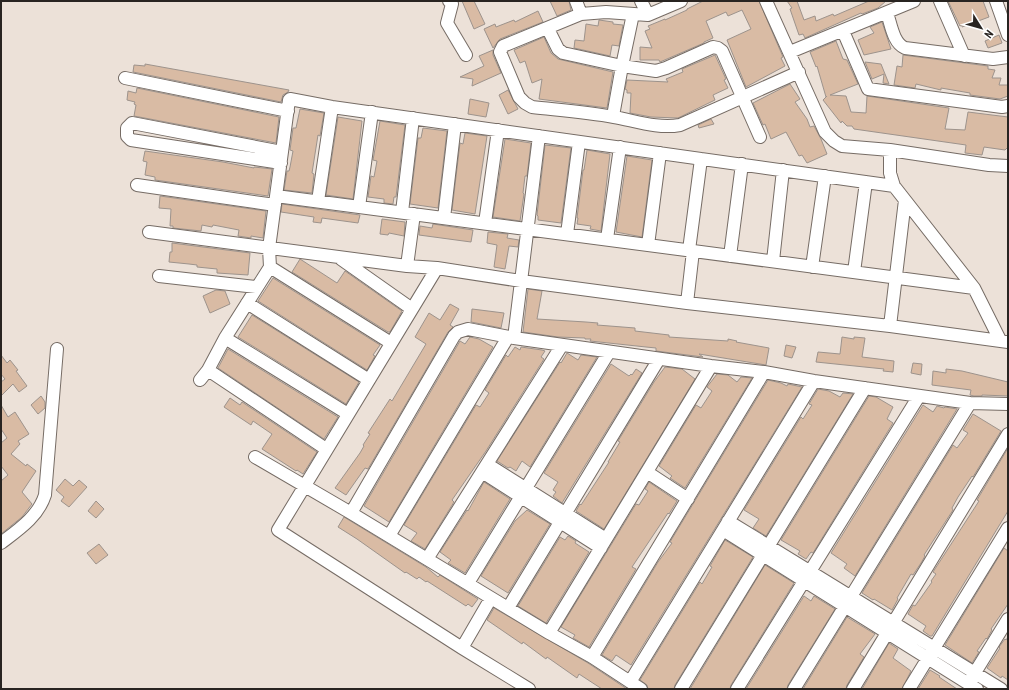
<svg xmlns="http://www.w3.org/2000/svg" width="1009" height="690" viewBox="0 0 1009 690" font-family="'Roboto Condensed',sans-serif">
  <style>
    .building { fill: #d9bba4; stroke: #9d938c }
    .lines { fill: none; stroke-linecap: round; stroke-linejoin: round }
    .minor-casing { stroke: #766c65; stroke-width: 14 }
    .minor { stroke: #fff; stroke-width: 12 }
  </style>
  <rect width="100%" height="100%" fill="#ece1d8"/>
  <path class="building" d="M462,1H474L485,24L474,29Z
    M550,1H569L571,10L557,16Z
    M703,1H759L783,57L781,58L785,66L746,87L727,40L751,29L742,10L728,16L726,12L706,21L713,38L704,42V43L660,62L659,60H640V47L652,48L645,31L650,29L648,26L665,19V20L687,10V9Z
    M787,1H797L804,20L815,16L816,21L833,14L834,16L869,1H886L878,8L862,14L861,13L805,38L803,34L799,35L790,9L792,8Z
    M948,1H983L989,17L962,27V25L960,26Z
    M538,11L543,22L500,39L493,48L484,29L495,24L496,27L514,20L515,22Z
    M599,20L613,22V24L623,25L619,46L612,45L610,56L574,48L575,40L584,41L586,24L598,26Z
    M882,22L891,49L864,55L858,40L874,33L870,27Z
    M999,35L1002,43L988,48L985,41Z
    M544,37L551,53L558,59L613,72L607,108L539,99L542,79L532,83L525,61L520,63L514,50Z
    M836,41L843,59L847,60L858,84L830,95L846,96L851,112L866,113L867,96L949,108L945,129L965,130L968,112L1008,117V147L1005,150L984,147L982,155L965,153L966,145L854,129L852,126H847L842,121L841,123L823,100L827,96L826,97L817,66L816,67L810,52Z
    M493,50V55L501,73L472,86L473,79L460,77L484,66L479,56Z
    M715,55L726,79L724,80L728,88L713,95L715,100L678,118L651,117L630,113L631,93H627V90L625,89L627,80L668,82L666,79L683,72L682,69Z
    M903,55L988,66V69L995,70L992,78H1001L999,85H1008V96L1000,99L970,95V93L941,88V90L916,84L915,88L894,85L897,66L902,67Z
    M865,62L881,64L889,84L883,83L884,74L872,79Z
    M145,64L289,90L288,92L283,95L281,102L133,72L134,65L145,66Z
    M790,84L800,99L795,102L807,119L810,127L814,126L821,139L827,154L807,163L802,155L799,156L786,132L771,139L765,124L763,125L753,103Z
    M137,88L279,117L276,143L134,116L136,105L134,104L135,102L127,100L128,91L136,93Z
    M508,90L518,109L508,114L499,95Z
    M470,99L489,103L486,117L468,114Z
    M300,109L324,113L320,136L318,135L312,173L314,174L312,193L284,190L287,171H289L290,167L293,151L290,150L293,128H296Z
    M338,117L362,121L353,199L326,195Z
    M711,119L714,124L699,128L698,125Z
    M380,121L405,125L396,197H394L393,204L384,203V199L368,197L371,176L374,177L377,161L373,160Z
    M423,128L447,131L438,208L410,204L418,138H421Z
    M465,133L487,136L475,214L452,210L460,143L463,144Z
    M505,139L531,143L527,176H525L523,193L524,194L520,221L493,217Z
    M545,145L571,148L561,223L538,220V216L537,215Z
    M587,150L610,154L601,231L590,229L591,226L577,224L578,218H577L583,170H584Z
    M145,151L223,162L254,168V167L272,169L268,196L155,180V177L145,175L147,162L143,161Z
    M627,156L652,160L642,237L616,232Z
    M160,196L266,211L263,238L251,236V238L238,236L239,230L213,225L212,227L202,225L201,231L173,228V226H170L171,209L159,208Z
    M282,204L360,215L358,223L322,218L321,223L313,222L314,217L281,212Z
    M382,219L405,222L404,236L389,233L388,235L380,234Z
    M433,224L473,230L471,242L419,235L420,226L432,228Z
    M488,232L508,234L507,238L519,240L518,247L509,246L505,269L494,267L497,245L487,243Z
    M172,243L250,253L248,275L217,273V269L197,267V265L189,264L169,262L170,252H172Z
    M300,259L337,283L345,271L402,311L390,332H388L292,272Z
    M273,278L380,345L373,355L375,356L367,370L258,301Z
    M528,289L542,291L537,319L586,322L598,323L597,325L635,328V331L669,335V337L728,341V339L737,341L736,342L769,348L766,365L699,354L703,357L656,351V348L646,347L590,341L591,339H585V338L558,337L523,332Z
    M216,290L225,291L230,304L210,313L203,296Z
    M450,304L459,309L450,325L453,327L448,332L368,469L365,468L346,495L335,488L360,453L364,446L363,445L370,434L368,433L390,399L392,401L426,344L415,337L429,313L440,320Z
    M472,309L504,313L501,328L471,322Z
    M252,315L359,382L346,404L238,337Z
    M470,337L479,339L493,347L389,522L364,506L460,341L465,344Z
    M842,337L854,339V337L865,338L862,357L894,361L893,372L883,371L884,369L816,362L818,352L840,354Z
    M786,345L796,347L792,358L784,356Z
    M515,347L520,350L521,347L542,350L545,351L541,357L544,359L486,451L452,500L454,502L425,549L411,541L417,533L404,525L476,405L480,407L489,393L485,390L506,355L508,357Z
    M228,349L338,417L324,439L218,368Z
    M567,353L578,360L581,355L597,357L530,467L522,461L516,471L510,467L508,468L497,461L560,362L561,363Z
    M1,355L7,363L10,360L18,370L16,371L27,386L19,392L13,384L1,396V382L5,379L1,374Z
    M913,363L922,364L921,375L911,373Z
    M611,364L629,376L631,374L632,375L636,369L642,373L562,503L553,496L556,492L553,490L558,482L544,473Z
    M665,367L682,369L695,379L604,529L576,511L580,504L581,505L609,462H608L620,442L618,441L654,382Z
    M946,369L962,371L1008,382V396L982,395V396H974L970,395L971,390L932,385L933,371L946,373Z
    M717,374L728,375L737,382L741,377L752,378L685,488L670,478L672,476L659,466L696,405L701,408L712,391L707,387Z
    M768,380L781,383L787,386L788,384L802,387L631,665L616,655L612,661L602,655L658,562L672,543L670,542Z
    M818,389L829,391L840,397L843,393L853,394L766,536L753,528L759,519L744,510L801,417L803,419L812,405L809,404Z
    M41,396L45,402V408L38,414L31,405Z
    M869,396L876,397L893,407L887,419L893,423L813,553L811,552L806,559L798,554L800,551L781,540Z
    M230,398L240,405L242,402L317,452L303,474L297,470L296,471L262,449L272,434L253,421L251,425L224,407Z
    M1,405L8,417L15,412L29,434L18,441L20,444L11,454L26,466L27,464L36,471L22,492L32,504L22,517L1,534V481L8,475L1,466V443L7,438L1,429Z
    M923,405L933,412L937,406L944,408L945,407L957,409L855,576L844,568L847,564L831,553Z
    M973,414L1001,431L973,477L972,476L958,497L952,508L953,510L924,555L925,556L921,563L913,575L911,574L897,598L898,599L892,610L874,599L873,600L862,593L953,445L957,448L968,433L963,430Z
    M1008,448V511L932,636H930L923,631L926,626L908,614L913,605L915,606L932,582L931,581L936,574L933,572L979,501L977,500Z
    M65,479L73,486L79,480L87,487L69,507L61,501L64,497L56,490Z
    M484,482L510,499L465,573L448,563L451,560L440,552L467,510L468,511Z
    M649,482L677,501L669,514L668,513L632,567L636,569L589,647L573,638L575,635L561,627L636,504L639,505L648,491L645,489Z
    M96,501L104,509L96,518L88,511Z
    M527,510L550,524L508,593L481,576L515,521Z
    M344,517L426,567L438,577L440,575L478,599L472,607L468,604L466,606L427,581L426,582L419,577L417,579L406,572L405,573L357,539L338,527Z
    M568,536L576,541L575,543L589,552L546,623L518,606L560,537L565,540Z
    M725,540L753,557L675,685L674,689H648L647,685L640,680L700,582L702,584L712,567L710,566Z
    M99,544L108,555L96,564L87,553Z
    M1004,548L1008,551V604L991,629L992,630L987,639L986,638L977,651L979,652L972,663L945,645Z
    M765,565L794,583L731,685L730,689H690Z
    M804,596L811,601L814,596L835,609L788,685L787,689H746Z
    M494,608L588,663L627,689H602L579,674L577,678L547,657L546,659L523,642L522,644L487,620Z
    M847,617L875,634L860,654L864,657L847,685L846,689H803Z
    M1008,637V680L1002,676L1001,678L987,668L1000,648L999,647L1005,639L1006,640Z
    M889,643L898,649L893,658L911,671L902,689H862Z
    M930,670L940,676L939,677L957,689H918Z"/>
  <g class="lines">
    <defs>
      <path id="minor" d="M449,1L452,4L447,23L466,55
        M576,1L581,14
        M641,1L648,15
        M681,1L648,15L606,12L581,14L503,46L500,52L519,97L525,103L532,107C559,110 587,112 614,117C636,121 658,129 680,125L799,72
        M766,1L825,132L834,141L842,146L890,150L989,165L1008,166
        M940,1L964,56
        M996,1L1008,35
        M887,13C891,24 893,43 905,48L993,59L1008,57
        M548,29L558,49L563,53L622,66L656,71L666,68L713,47L718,48L722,51L760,137
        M843,31L868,89L1002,107L1008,106
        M790,52L914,1
        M125,78L288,111
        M613,116L622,66L633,14
        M890,150V173L894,186L974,288L1000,340
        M281,163L131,140L127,136V128L132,123L282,152
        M137,185L275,205
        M276,196L974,288
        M318,201L332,107
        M359,207L372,112
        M402,212L413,118
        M444,218L455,124
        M485,223L498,130
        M149,232L407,266L437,268L521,281L687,303L890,326L1008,342
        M567,234L579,142
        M607,239L620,147
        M648,245L660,153
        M689,250L701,159
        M730,256L742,164
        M341,259L412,309
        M773,261L783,170
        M407,266L414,214
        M270,267L391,343
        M812,267L825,176
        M437,268L278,530L462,648L529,689
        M854,272L866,182
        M159,276L256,287
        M247,303L369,380
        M687,303L693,251
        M890,326L905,200
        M225,338L348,414
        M514,338L539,136
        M208,370L326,449
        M200,380L208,370L225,338L270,267L269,248L289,100L290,99L332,107L894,186
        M255,457L351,513L549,633L592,657L641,689
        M487,464L606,539
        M482,472L601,548
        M647,472L688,499
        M351,513L454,336L458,332L468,329L514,338L711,366L764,372L814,381L970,403L1008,404
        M728,521L1001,689
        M723,530L977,689
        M389,536L508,337
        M1,543C18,530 38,517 45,495L57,349
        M427,559L562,345
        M468,583L609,352
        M508,608L659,359
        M549,633L711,366
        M462,648L491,598
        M592,657L764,372
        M971,679L1008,619
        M630,682L814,381
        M681,689L865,388
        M737,689L919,396
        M794,689L970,403
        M853,689L1008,434
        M909,689L1008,528"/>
    </defs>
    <use href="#minor" class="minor-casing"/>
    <use href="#minor" class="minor"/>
  </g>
  <rect width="1009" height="690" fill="none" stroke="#282421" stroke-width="4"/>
  <g transform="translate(981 28) rotate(127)" stroke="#ffffff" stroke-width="3" paint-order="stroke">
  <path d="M0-3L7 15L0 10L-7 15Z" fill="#282421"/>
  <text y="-6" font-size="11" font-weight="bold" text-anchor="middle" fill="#282421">N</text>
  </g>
</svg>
